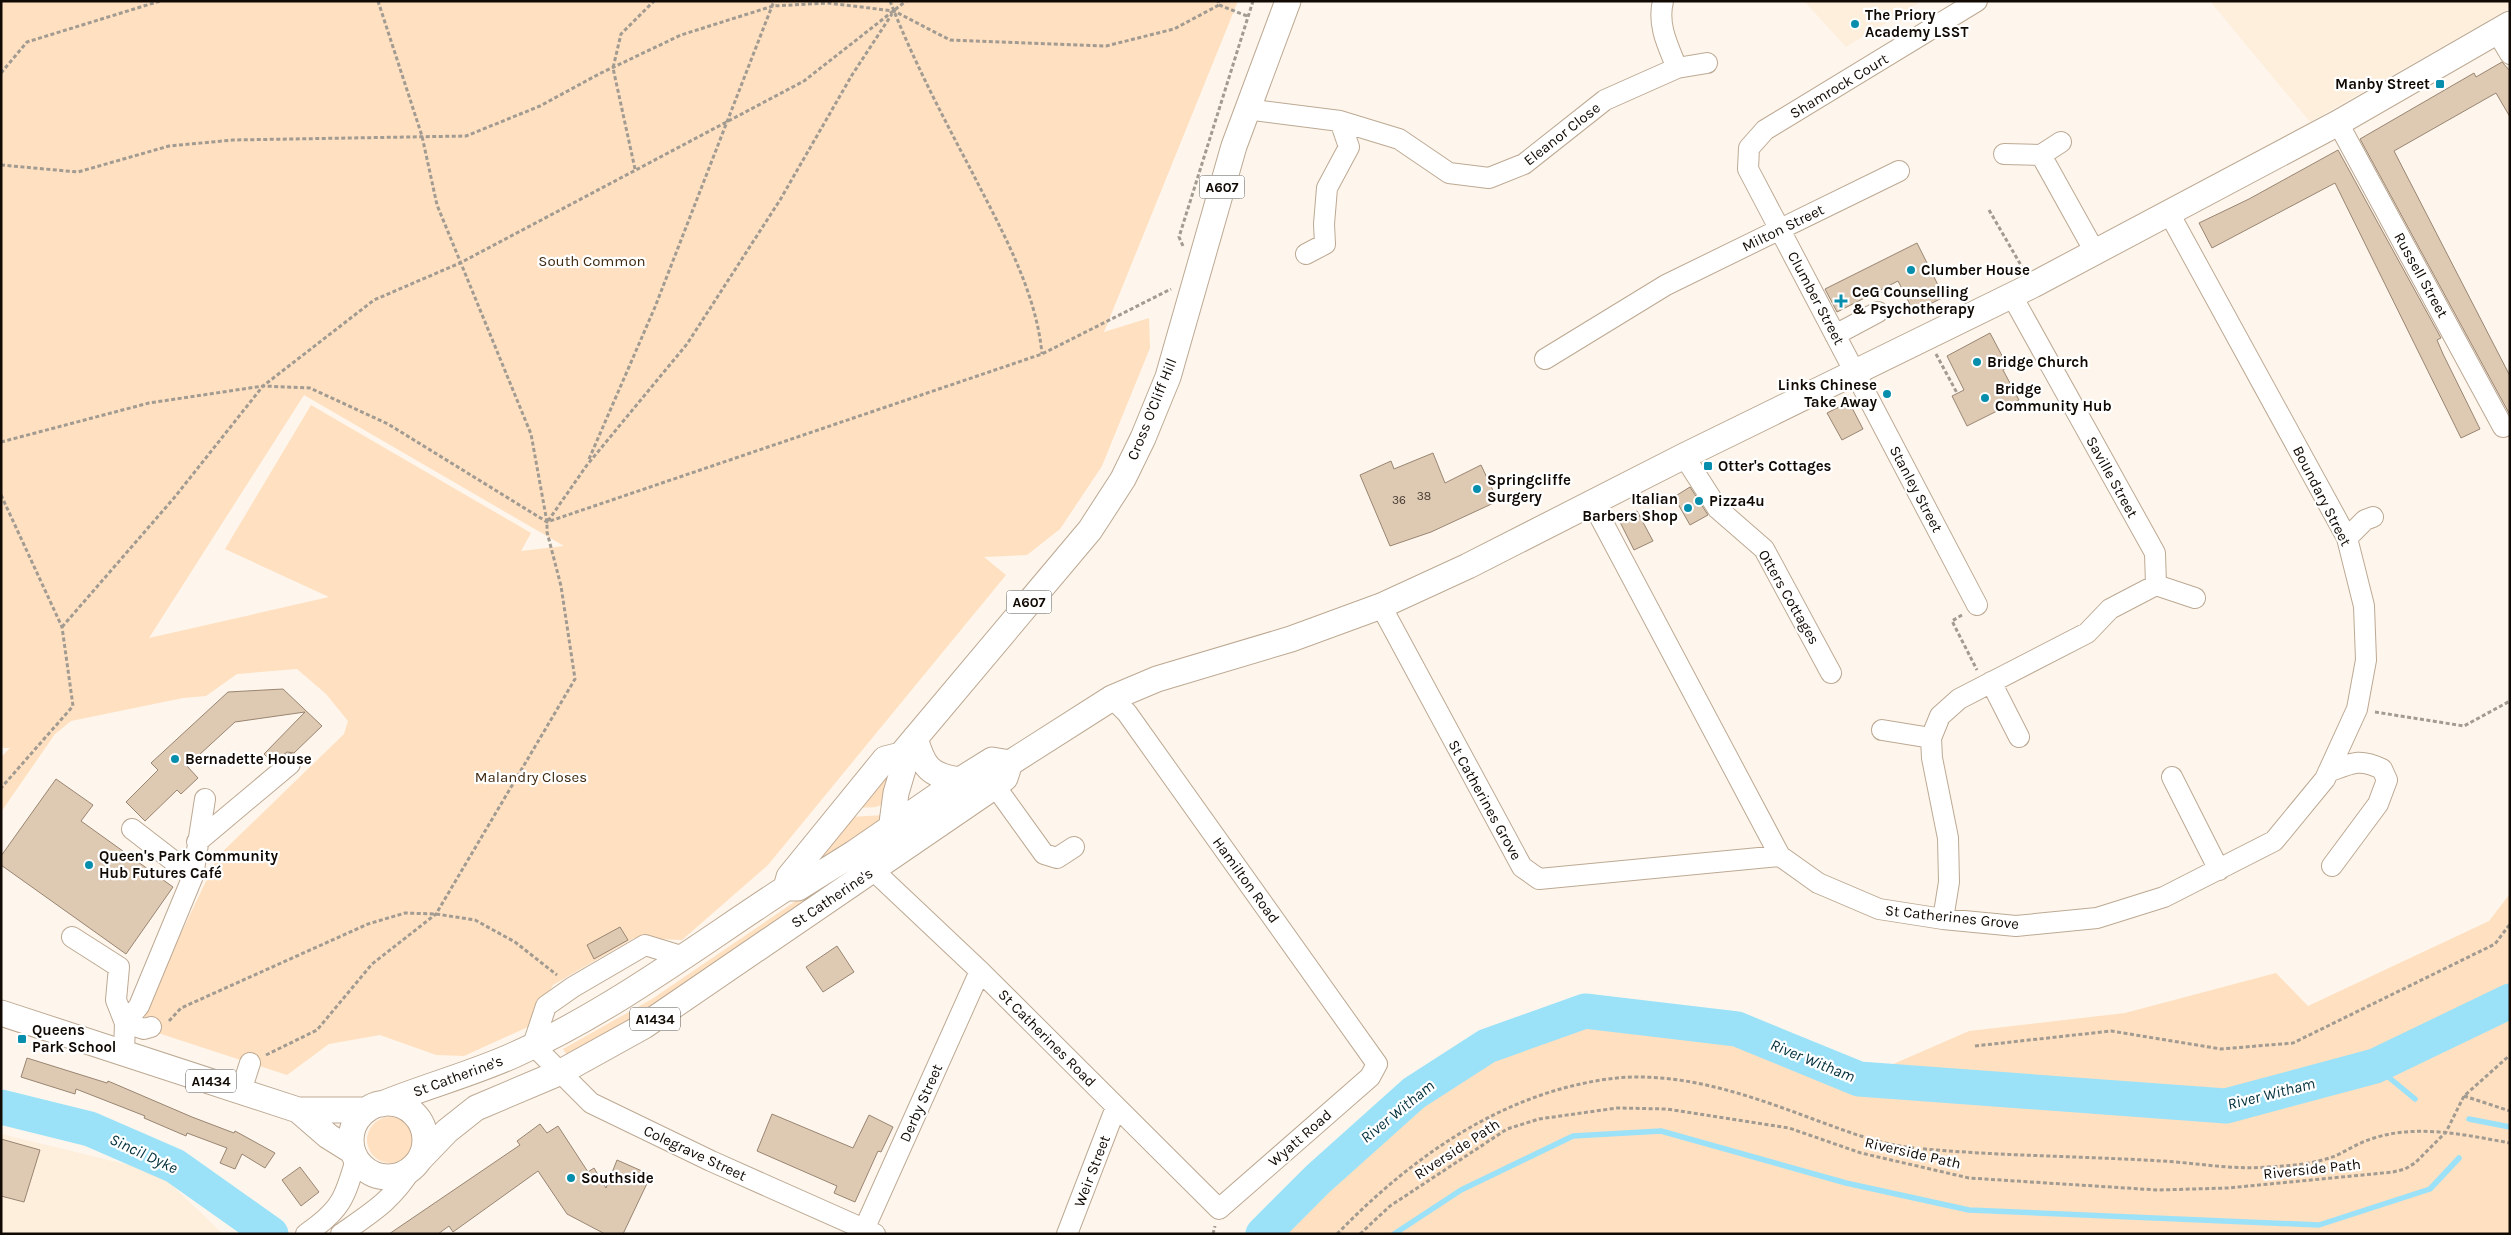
<svg xmlns="http://www.w3.org/2000/svg" width="2511" height="1235" viewBox="0 0 2511 1235" font-family="Karla,sans-serif">
  <style>
    .built { fill: #feeedc }
    .green { fill: #ffe0c0; fill-rule: evenodd }
    .lines { fill: none; stroke-linecap: round; stroke-linejoin: round }
    .stream { stroke: #9be2f9; stroke-width: 5.5 }
    .river { stroke: #9be2f9; stroke-width: 35 }
    .building { fill: #dec9b3; stroke: #998571 }
    .minor-casing { stroke: #bda993; stroke-width: 22 }
    .major-casing { stroke: #bda993; stroke-width: 27 }
    .path { stroke: #a29b92; stroke-width: 3; stroke-dasharray: 4 2.5; stroke-linecap: butt }
    .minor { stroke: #fff; stroke-width: 20 }
    .major { stroke: #fff; stroke-width: 25 }
    .poi-dot { fill: #078ead; stroke: #fff; stroke-width: 2 }
    .labels { text-anchor: middle; stroke-width: 4.5; stroke-linejoin: round; paint-order: stroke }
    .number-label { font-size: 12px; fill: #443a30 }
    .shield { fill: #fff; stroke: #58544f; stroke-width: 1 }
    .shield-label { font-size: 14px; font-weight: bold; fill: #110a04 }
    .poi-label { font-size: 15px; font-weight: bold; fill: #110a04; stroke: #fff; text-anchor: start }
    .street-label { font-size: 15px; fill: #110a04; stroke: #fff }
    .park-label { font-size: 15px; fill: #3f290f; stroke: #fff }
    .water-label { font-size: 16px; font-style: italic; fill: #012f3b; stroke: #fff }
  </style>
  <rect width="100%" height="100%" fill="#fef6ec"/>
  <path class="built" d="M1804,1H1922L1846,47Z
    M2210,1H2510V8L2310,122Z
    M1,1134L158,1172L223,1234H1Z"/>
  <path class="green" d="M1,1H1238L1104,332L1149,318L1150,348L1102,466L1060,529L1027,555L984,557L1006,575L768,865L682,940L634,938L553,985L530,1026L464,1056L436,1055L380,1035L329,1044L287,1075L158,1033L151,1027L143,1013L218,856L344,734L348,721L326,694L297,669L237,674L206,696L183,698L71,721L55,734L1,812V757L10,748H1ZM304,395L564,546L521,551L531,533L311,405L225,549L329,597L149,638Z
    M884,778L890,781L886,803L876,807L857,808Z
    M884,815L881,823L794,880L850,817Z
    M862,856L859,864L654,1008L568,1057L563,1049L652,999Z
    M2510,887V1234H1263L1318,1179L1414,1093L1487,1046L1585,1011L1737,1029L1859,1079L1969,1031L2125,1013L2276,973L2308,1006L2489,921L2509,895Z
    M367 1140a23 23 0 1 1 46 0a23 23 0 1 1-46 0Z"/>
  <g class="lines">
    <path class="stream" d="M2375,1066L2415,1099
      M2469,1119L2510,1127
      M1394,1234L1461,1190L1573,1136L1661,1131L1846,1183L1969,1210L2319,1225L2430,1189L2459,1158"/>
    <path class="river" d="M1,1107L90,1129L175,1166L271,1234
      M1263,1234L1318,1179L1414,1093L1487,1046L1585,1011L1737,1029L1859,1079L2226,1106L2375,1066L2510,1001"/>
  </g>
  <path class="building" d="M2502,62L2510,71V117L2496,93L2394,151L2510,376V415L2360,139L2474,73L2476,77Z
    M2338,150L2441,338L2437,340L2443,354L2480,429L2461,438L2335,183L2212,248L2199,223L2249,199Z
    M1917,243L1944,297L1914,312L1898,281L1837,312L1825,289Z
    M1990,333L2008,367L2003,370L2019,400L1967,426L1952,396L1964,390L1947,356Z
    M1849,402L1863,429L1842,440L1827,413Z
    M1433,453L1445,483L1481,465L1498,501L1431,532L1390,546L1360,475L1391,461L1394,469Z
    M1690,487L1708,515L1690,525L1674,497Z
    M1637,511L1653,541L1634,550L1619,520Z
    M283,689L322,726L294,753L287,752L273,763L264,754L305,712L235,722L187,766L198,778L181,794L177,790L145,821L126,802L158,770L151,763L228,692Z
    M56,779L93,805L81,821L173,887L126,954L1,865V856Z
    M620,927L628,940L594,959L587,945Z
    M837,946L854,972L823,992L806,967Z
    M27,1058L107,1083L108,1081L192,1117L234,1133L235,1131L275,1153L265,1168L242,1154L235,1169L220,1163L227,1148L187,1133L186,1136L144,1118L145,1116L76,1089L75,1094L21,1077Z
    M772,1114L853,1148L869,1115L893,1127L881,1152L878,1151L855,1202L834,1193L837,1186L757,1151Z
    M540,1124L547,1133L558,1126L588,1172L594,1168L606,1188L617,1160L651,1175L623,1234H605L567,1214L538,1171L453,1232L449,1226L438,1234H389L520,1145L517,1141Z
    M1,1139L40,1150L24,1202L1,1196Z
    M300,1167L319,1192L301,1206L282,1180Z"/>
  <g class="lines">
    <defs>
      <path id="minor" d="M1663,1C1657,25 1668,46 1677,68
        M1977,1L1765,130L1749,148L1748,169L1977,605
        M2497,32L2510,54
        M1246,109L1340,121L1399,139L1449,173L1489,178L1524,164L1605,100L1677,68L1707,63
        M2338,123L2503,427
        M2004,154L2041,155L2095,252
        M2041,155L2061,142
        M1306,254L1325,244L1324,224L1327,188L1349,147L1340,121
        M2012,296L2155,553L2156,585
        M1835,335L1878,312
        M1545,359L1666,285L1899,171
        M1684,456L1718,509L1764,549L1831,673
        M1593,504L1780,856L1818,883L1879,909L1943,919L2016,926L2097,918L2164,897L2274,841L2325,779L2357,709L2366,660L2364,606L2347,538L2169,213
        M2347,538L2365,520L2373,517
        M1381,606L1522,867L1539,879L1780,856
        M1991,682L2019,737
        M1882,730L1931,738
        M2328,772C2352,763 2359,758 2382,769L2387,780L2378,804L2332,866
        M2172,777L2219,870
        M995,786L1044,854L1057,858L1074,847
        M132,829L193,876
        M197,842L290,764
        M873,870L980,971L1219,1209L1370,1077L1377,1064L1127,713L1112,698
        M1943,919L1949,882L1948,838L1932,758L1931,738L1940,716L1959,699L2087,633L2110,609L2156,585L2195,598
        M72,937L119,967L116,1000L125,1023L124,1052
        M681,956L645,945L573,987L546,1006L533,1045L591,1103L711,1161L875,1234
        M125,1023L139,1006L193,876L205,799
        M125,1023L144,1029L151,1027
        M241,1091L250,1063
        M306,1234C341,1210 345,1198 356,1159
        M341,1234C371,1213 393,1200 412,1168
        M862,1234L980,971
        M1067,1234L1116,1107"/>
      <path id="major" d="M915,738C923,766 929,776 960,780
        M901,755L1090,530L1123,479L1143,438L1168,377L1234,146L1288,1
        M1010,763L1112,698L1157,679L1291,639L1381,606L1468,566L1684,456L2033,285L2338,123L2510,24
        M890,838L896,793L904,766L901,755
        M786,888L789,877L885,759L901,755
        M1,1013L298,1110H367
        M351 1140a37 37 0 1 1 74 0a37 37 0 1 1-74 0Z
        M382,1104C426,1086 472,1074 514,1055C612,1011 697,946 786,888H798L854,853L960,780L992,760L1010,763
        M298,1110L328,1136L352,1151
        M421,1158L447,1131L476,1108L561,1072L644,1026L995,786L1005,778L1010,763"/>
    </defs>
    <use href="#minor" class="minor-casing"/>
    <use href="#major" class="major-casing"/>
    <path class="path" d="M890,1C913,60 943,117 972,172C1001,229 1036,290 1042,354
      M1219,5L1247,16
      M1,73L27,42L160,1
      M1,165L78,172L169,146L233,140L466,136L540,106L599,74L681,35L773,6L828,3L894,11L950,40L1106,46L1174,29L1219,5L1218,1
      M635,169L613,68L621,34L654,1
      M1989,210L2022,267
      M1183,246L1179,237L1253,1
      M1936,354L1957,393
      M1,442L149,403L263,386L310,388L388,424L547,522L1042,354L1171,289
      M589,459L655,307L774,1
      M1,495L62,627L73,706L1,788
      M548,521L587,465L687,344L780,200L852,75L892,14
      M1962,615L1952,621L1977,670
      M62,627L174,498L263,386L374,300L460,263L804,81L906,1
      M2375,712L2464,726L2510,701
      M169,1021L181,1008L368,924L405,913L436,914L475,920L515,942L557,975
      M1975,1046L2111,1031L2221,1049L2293,1043L2495,944L2510,924
      M266,1055L317,1030L372,964L436,914L575,679L561,586L547,532V522L531,434L437,205L422,136L378,1
      M2464,1096L2510,1111
      M1213,1234L1215,1226
      M1337,1234C1410,1159 1496,1097 1601,1080C1673,1068 1746,1094 1813,1119C1846,1131 1878,1144 1914,1148C1996,1156 2079,1156 2162,1161C2197,1163 2233,1170 2268,1167C2290,1166 2314,1164 2335,1156C2348,1150 2360,1142 2374,1138C2418,1124 2466,1135 2510,1143
      M1360,1234L1390,1206L1507,1129L1539,1119L1617,1108L1667,1109L1789,1128L1861,1153L1969,1178L2157,1190L2228,1188L2393,1172L2405,1169L2415,1163L2446,1132L2464,1096L2510,1055"/>
    <use href="#minor" class="minor"/>
    <use href="#major" class="major"/>
  </g>
  <g class="poi-dot">
    <circle cx="1855" cy="24" r="5"/>
    <rect x="2435" y="79" width="10" height="10" rx="2.5"/>
    <circle cx="1911" cy="270" r="5"/>
    <path d="M1838.5 293.5h5v5h5v5h-5v5h-5v-5h-5v-5h5z"/>
    <circle cx="1977" cy="362" r="5"/>
    <circle cx="1887" cy="394" r="5"/>
    <circle cx="1985" cy="398" r="5"/>
    <rect x="1703" y="461" width="10" height="10" rx="2.5"/>
    <circle cx="1477" cy="489" r="5"/>
    <circle cx="1699" cy="501" r="5"/>
    <circle cx="1688" cy="508" r="5"/>
    <circle cx="175" cy="759" r="5"/>
    <circle cx="89" cy="865" r="5"/>
    <rect x="17" y="1034" width="10" height="10" rx="2.5"/>
    <circle cx="571" cy="1178" r="5"/>
  </g>
  <g class="labels">
    <g class="number-label">
      <text x="1424" y="500">38</text>
      <text x="1399" y="504">36</text>
    </g>
    <g class="shield">
      <rect x="1199.5" y="175.5" width="45" height="23" rx="4"/>
      <rect x="1006.5" y="590.5" width="45" height="23" rx="4"/>
      <rect x="630" y="1007.5" width="50" height="23" rx="4"/>
      <rect x="186" y="1069.5" width="50" height="23" rx="4"/>
    </g>
    <g class="shield-label">
      <text x="1222" y="192">A607</text>
      <text x="1029" y="607">A607</text>
      <text x="655" y="1024">A1434</text>
      <text x="211" y="1086">A1434</text>
    </g>
    <g class="poi-label">
      <text x="1865" y="20">The Priory<tspan x="1865" dy="17">Academy LSST</tspan></text>
      <text x="2430" y="89" text-anchor="end">Manby Street</text>
      <text x="1921" y="275">Clumber House</text>
      <text x="1852" y="297">CeG Counselling<tspan x="1852" dy="17">&amp; Psychotherapy</tspan></text>
      <text x="1987" y="367">Bridge Church</text>
      <text x="1877" y="390" text-anchor="end">Links Chinese<tspan x="1877" dy="17">Take Away</tspan></text>
      <text x="1995" y="394">Bridge<tspan x="1995" dy="17">Community Hub</tspan></text>
      <text x="1718" y="471">Otter's Cottages</text>
      <text x="1487" y="485">Springcliffe<tspan x="1487" dy="17">Surgery</tspan></text>
      <text x="1678" y="504" text-anchor="end">Italian<tspan x="1678" dy="17">Barbers Shop</tspan></text>
      <text x="1709" y="506">Pizza4u</text>
      <text x="185" y="764">Bernadette House</text>
      <text x="99" y="861">Queen's Park Community<tspan x="99" dy="17">Hub Futures Café</tspan></text>
      <text x="32" y="1035">Queens<tspan x="32" dy="17">Park School</tspan></text>
      <text x="581" y="1183">Southside</text>
    </g>
    <g class="street-label">
      <text transform="translate(1839 86) rotate(-31)" y="5">Shamrock Court</text>
      <text transform="translate(1562 134) rotate(-38)" y="5">Eleanor Close</text>
      <text transform="translate(1783 228) rotate(-26)" y="5">Milton Street</text>
      <text transform="translate(2421 275) rotate(61)" y="5">Russell Street</text>
      <text transform="translate(1816 298) rotate(62)" y="5">Clumber Street</text>
      <text transform="translate(1152 409) rotate(-68)" y="5">Cross O'Cliff Hill</text>
      <text transform="translate(2112 477) rotate(61)" y="5">Saville Street</text>
      <text transform="translate(1916 489) rotate(62)" y="5">Stanley Street</text>
      <text transform="translate(2322 496) rotate(63)" y="5">Boundary Street</text>
      <text transform="translate(1789 597) rotate(60)" y="5">Otters Cottages</text>
      <text transform="translate(1485 800) rotate(61)" y="5">St Catherines Grove</text>
      <text transform="translate(1246 880) rotate(54)" y="5">Hamilton Road</text>
      <text transform="translate(832 898) rotate(-34)" y="5">St Catherine's</text>
      <text transform="translate(1952 917) rotate(6)" y="5">St Catherines Grove</text>
      <text transform="translate(1047 1038) rotate(45)" y="5">St Catherines Road</text>
      <text transform="translate(458 1076) rotate(-20)" y="5">St Catherine's</text>
      <text transform="translate(921 1103) rotate(-66)" y="5">Derby Street</text>
      <text transform="translate(1300 1138) rotate(-41)" y="5">Wyatt Road</text>
      <text transform="translate(1457 1149) rotate(-33)" y="5">Riverside Path</text>
      <text transform="translate(695 1153) rotate(25)" y="5">Colegrave Street</text>
      <text transform="translate(1913 1153) rotate(13)" y="5">Riverside Path</text>
      <text transform="translate(2312 1169) rotate(-6)" y="5">Riverside Path</text>
      <text transform="translate(1092 1171) rotate(-69)" y="5">Weir Street</text>
    </g>
    <g class="park-label">
      <text x="592" y="266">South Common</text>
      <text x="531" y="782">Malandry Closes</text>
    </g>
    <g class="water-label">
      <text transform="translate(1813 1060) rotate(22)" y="6">River Witham</text>
      <text transform="translate(2271 1093) rotate(-14)" y="6">River Witham</text>
      <text transform="translate(1397 1111) rotate(-39)" y="6">River Witham</text>
      <text transform="translate(144 1153) rotate(25)" y="6">Sincil Dyke</text>
    </g>
  </g>
  <rect width="2511" height="1235" fill="none" stroke="#110a04" stroke-width="5"/>
</svg>
